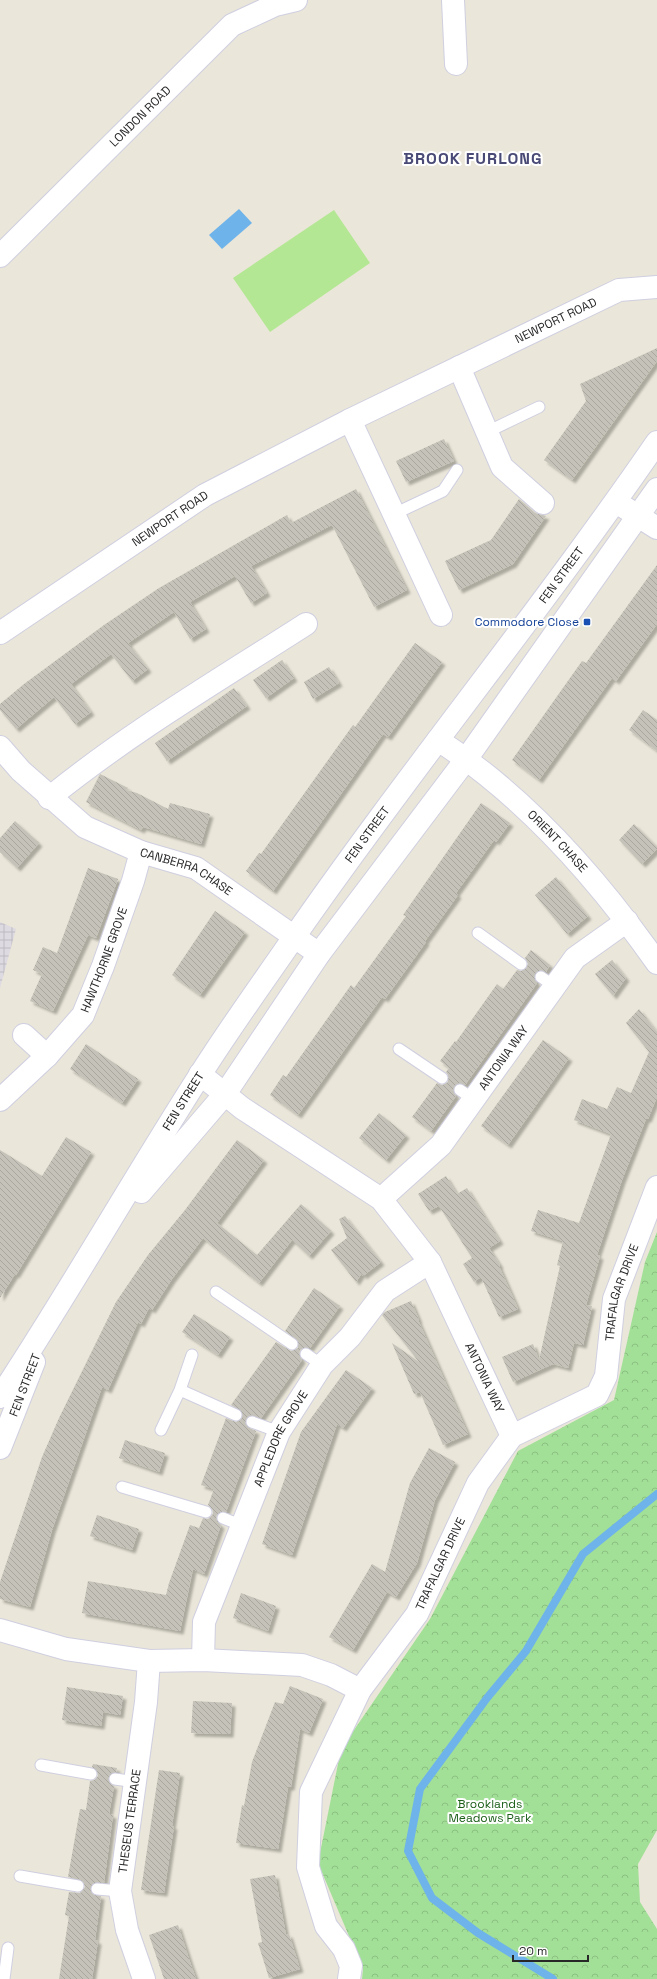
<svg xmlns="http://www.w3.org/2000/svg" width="657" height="1979" viewBox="0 0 657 1979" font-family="'Space Grotesk',sans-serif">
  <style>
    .industrial { fill: url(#industrial-grid) }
    .park { fill: url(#park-crowns) }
    .pitch { fill: #b4e793 }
    .water { fill: #6eb3ea }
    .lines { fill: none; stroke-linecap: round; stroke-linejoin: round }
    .stream { stroke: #6eb3ea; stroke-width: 8 }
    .building { fill: url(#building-back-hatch); filter: url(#shadow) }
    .lane-casing { stroke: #cfcfe1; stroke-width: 13 }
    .street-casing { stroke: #cfcfe1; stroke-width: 24 }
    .secondary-casing { stroke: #cfcfe1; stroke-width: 24 }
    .lane { stroke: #fff; stroke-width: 11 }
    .street { stroke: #fff; stroke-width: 22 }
    .secondary { stroke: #fff; stroke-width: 22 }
    .transit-dot { fill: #1a4fb4; stroke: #fff; stroke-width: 1.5 }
    .labels { text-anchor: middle; stroke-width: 4; stroke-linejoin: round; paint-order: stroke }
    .street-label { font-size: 12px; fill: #282828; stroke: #fff }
    .transit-label { font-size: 12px; fill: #164399; stroke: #fff; text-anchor: end }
    .park-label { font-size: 12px; fill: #1d611b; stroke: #fff }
    .district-label { font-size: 16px; font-weight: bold; letter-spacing: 1px; fill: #4a4a77; stroke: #fff }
  </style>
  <defs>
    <pattern id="industrial-grid" width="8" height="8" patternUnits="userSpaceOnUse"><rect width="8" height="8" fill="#dedae2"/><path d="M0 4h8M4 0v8" fill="none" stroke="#bebbc2"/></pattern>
    <pattern id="park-crowns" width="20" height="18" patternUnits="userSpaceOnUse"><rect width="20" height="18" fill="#a2e097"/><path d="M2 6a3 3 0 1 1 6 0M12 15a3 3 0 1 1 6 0" fill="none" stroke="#8cc082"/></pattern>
    <pattern id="building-back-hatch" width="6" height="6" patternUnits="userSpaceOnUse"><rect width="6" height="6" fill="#c5c2b9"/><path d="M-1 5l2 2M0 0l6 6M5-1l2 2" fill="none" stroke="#a9a79f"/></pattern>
    <filter id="shadow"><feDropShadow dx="3.5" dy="3.5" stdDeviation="1" flood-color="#0004"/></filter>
  </defs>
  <rect width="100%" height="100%" fill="#eae6d9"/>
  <path class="industrial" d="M0,922L16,929L0,988Z"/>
  <path class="park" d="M657,1232V1830L638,1864L640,1902L657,1929V1979H362L363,1969L318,1863L341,1749L430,1619L518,1451L614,1400L645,1262Z"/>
  <path class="pitch" d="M334,210L370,263L270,332L233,278Z"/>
  <path class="water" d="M239,209L252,223L222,249L209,235Z"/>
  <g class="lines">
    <path class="stream" d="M553,1979L478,1933L432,1898L408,1851L420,1789L487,1698L526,1651L583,1554L657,1494"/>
  </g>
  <path class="building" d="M657,348V361L572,480L544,460L586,401L580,384Z
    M444,439L454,461L406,482L396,461Z
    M356,489L407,590L374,607L332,525L251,566L267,593L251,603L235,576L190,602L206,629L190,639L174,612L128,643L148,669L132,681L111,654L71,684L91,712L75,724L54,697L16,729L0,710V704L24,684L104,625L159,588L287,515L291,523Z
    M519,499L535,513L546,516L513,564L459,590L445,561L491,540Z
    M657,565V624L616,681L612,678L539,780L512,760L582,661L586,663Z
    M415,643L442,662L388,737L383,734L273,891L246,871L259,853L261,854L353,725L355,727Z
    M282,660L294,678L266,698L253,680Z
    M329,667L339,683L313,699L304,682Z
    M234,688L247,706L167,761L155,743Z
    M643,710L657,720V751L629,730Z
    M100,774L128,788L126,790L137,793L168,809L170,803L210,814L201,844L143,827L141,830L86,802Z
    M481,803L510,823L496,842L494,840L456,893L458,895L425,941L426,942L385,999L382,997L298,1115L270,1095L283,1075L286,1077L351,985L354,988L406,916L403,915Z
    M15,821L39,843L17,868L0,852V838Z
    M634,824L657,847V849L642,864L619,840Z
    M88,868L118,879L96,938L88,935L53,1011L30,1001L42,974L33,970L43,947L57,953Z
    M556,877L588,916L567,934L535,895Z
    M215,911L245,932L200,995L172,975Z
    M531,950L550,965L546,972L541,970L536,973L535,980L537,983L465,1085L460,1083L455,1086L453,1090L456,1096L431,1131L412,1117L437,1083L442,1085L448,1082V1075L446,1072L449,1068L440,1061L455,1041L456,1042L497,984L503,989L517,970L521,971L526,968L528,964L525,958Z
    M612,960L626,978L613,996L595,974Z
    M639,1009L657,1032V1097L648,1119H646L622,1180L597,1255L600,1256L586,1305L592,1306L583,1345L574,1343L568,1368L553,1364L513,1382L502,1357L533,1344L539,1360L560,1266L557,1265L563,1241L531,1231L538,1210L579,1223L611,1134L574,1120L582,1099L607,1109L617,1087L631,1093L649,1052L626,1023Z
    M543,1040L569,1058L508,1145L481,1126Z
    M86,1044L138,1079L122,1103L70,1069Z
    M379,1113L406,1135L386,1160L359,1138Z
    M66,1137L91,1152L16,1275L15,1274L0,1298V1150L42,1176Z
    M237,1140L264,1160L217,1223L257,1255L301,1204L331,1231L309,1256L292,1240L259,1283L203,1238L172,1279L152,1310L149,1308L141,1324L138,1322L108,1390L102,1387L52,1530L30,1607L0,1599V1582L42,1457L59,1418L116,1302L148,1255L185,1210Z
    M446,1176L457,1194L467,1188L500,1241L489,1248L500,1265L499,1266L518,1309L499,1317L481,1277L474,1282L463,1264L472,1258L439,1206L429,1211L418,1194Z
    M345,1216L381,1262L363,1276L362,1273L356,1282L331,1250L347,1238L339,1219Z
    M314,1288L340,1306L310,1348L306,1347L300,1350L299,1354L302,1360L261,1418L251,1415L246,1419L247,1427L256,1431L226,1512H219L216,1516L217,1522L221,1525L204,1574L193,1569L180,1631L82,1613L88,1581L166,1595L169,1583L190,1525L199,1528L203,1518L208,1519L213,1514V1510L208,1505L214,1489L201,1485L226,1418L236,1422L242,1417L241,1411L231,1405L276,1342L291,1351L298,1348V1341L285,1331Z
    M411,1301L419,1320H418L468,1434L443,1445L420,1392L414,1394L392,1343L419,1362L382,1315L385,1312Z
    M194,1314L230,1337L218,1355L182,1332Z
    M346,1370L372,1388L343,1428L337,1424L292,1555L262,1544L301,1432Z
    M125,1440L165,1453L159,1472L119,1458Z
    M429,1448L455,1462L435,1500L417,1563L396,1597L387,1592L353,1650L329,1637L372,1564L385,1572L410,1483Z
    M97,1515L139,1529L132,1550L90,1536Z
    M241,1593L276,1606L268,1631L233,1618Z
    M290,1686L323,1699L309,1733L300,1729L291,1787H288L278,1849L236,1843L242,1805L244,1806L252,1762L275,1702L283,1704Z
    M67,1687L123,1696L120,1715L103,1712L101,1726L62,1720Z
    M193,1701L232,1703L230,1734L191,1733Z
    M93,1764L117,1768L116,1772L110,1774L108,1778L110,1784L114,1786L109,1814L113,1815L104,1883H94L90,1888L93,1894L101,1896L95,1940L98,1941L92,1979H59L69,1916L65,1915L69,1892L80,1893L85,1887L82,1880L68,1877L80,1809L86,1810L90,1781L94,1780L98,1776L97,1771L92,1767Z
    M159,1770L180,1773L172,1826H174L164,1893L141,1890Z
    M275,1875L286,1935L289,1934L300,1969L269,1978L258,1943L262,1942L250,1879Z
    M178,1925L190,1962L196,1979H164L149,1935Z"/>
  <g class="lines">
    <defs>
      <path id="lane" d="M487,432L539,407
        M394,514L443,491L457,470
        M478,933L521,964
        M541,977L554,986
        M399,1049L442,1078
        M460,1090L473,1099
        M216,1292L292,1344
        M306,1354L322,1365
        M180,1390L236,1415
        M252,1422L279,1432
        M161,1430L180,1390L192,1355
        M122,1487L206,1512
        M223,1518L243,1526
        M41,1765L91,1774
        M115,1779L136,1782
        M20,1876L78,1886
        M97,1889L120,1891
        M4,1979L8,1948"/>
      <g id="street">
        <path d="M453,0L456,64"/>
        <path id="s1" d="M0,256L232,25L275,5L296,0"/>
        <path d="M459,367L502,467L543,503"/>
        <path d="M350,420L441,615"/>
        <path d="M616,502L657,528"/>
        <path id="s2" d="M438,740C525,796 598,879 657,963"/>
        <path id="s3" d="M0,747L21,771L85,827L141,852L196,868L319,954"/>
        <path d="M49,798C129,733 219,680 306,624"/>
        <path d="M24,1035L47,1056"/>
        <path id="s4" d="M200,1074L242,1108L381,1199L430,1262L512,1436"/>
        <path id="s5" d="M0,1100L47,1056L83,1015L103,966L133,881L141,852"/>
        <path id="s6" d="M381,1199L441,1145L575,958L627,921"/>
        <path d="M0,1630L66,1649L149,1661L203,1660L302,1665L331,1675L360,1690"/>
        <path id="s7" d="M203,1660L204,1622L279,1432L322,1365L350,1337L385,1291L430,1262"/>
        <path id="s8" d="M144,1979L127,1930L120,1891L146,1702L149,1661"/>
        <path id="s9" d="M349,1979L351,1966L344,1949L326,1926L308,1867L311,1792L360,1690L417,1614L478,1483L512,1436L597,1395L606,1376L614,1299L657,1187"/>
      </g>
      <g id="secondary">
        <path id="s10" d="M0,633L205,495L350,420L619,290L657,287"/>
        <path d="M141,1192L225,1094L319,954L467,758L657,489"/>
        <path id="s11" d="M0,1397C70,1291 132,1181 200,1075C229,1029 261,985 292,940C409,771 540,612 657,442"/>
        <path d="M0,1448L34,1362"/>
      </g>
    </defs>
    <use href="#lane" class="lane-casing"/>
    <use href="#street" class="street-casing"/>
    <use href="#secondary" class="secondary-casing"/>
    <use href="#lane" class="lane"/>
    <use href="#street" class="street"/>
    <use href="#secondary" class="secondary"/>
  </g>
  <rect class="transit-dot" x="583" y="618" width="8" height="8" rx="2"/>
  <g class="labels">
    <g class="street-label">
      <text dy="4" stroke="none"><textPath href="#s1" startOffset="198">LONDON ROAD</textPath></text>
      <text dy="4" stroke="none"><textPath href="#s10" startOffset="639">NEWPORT ROAD</textPath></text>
      <text dy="4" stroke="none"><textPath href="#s10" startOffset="205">NEWPORT ROAD</textPath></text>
      <text dy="4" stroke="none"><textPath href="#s11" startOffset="996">FEN STREET</textPath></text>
      <text dy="4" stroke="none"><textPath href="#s11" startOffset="672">FEN STREET</textPath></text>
      <text dy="4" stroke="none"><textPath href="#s2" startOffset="157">ORIENT CHASE</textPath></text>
      <text dy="4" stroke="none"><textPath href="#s3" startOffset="228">CANBERRA CHASE</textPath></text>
      <text dy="4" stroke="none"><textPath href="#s5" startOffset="178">HAWTHORNE GROVE</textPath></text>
      <text dy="4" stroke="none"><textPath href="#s6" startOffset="188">ANTONIA WAY</textPath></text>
      <text dy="4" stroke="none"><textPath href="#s11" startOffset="348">FEN STREET</textPath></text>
      <text dy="4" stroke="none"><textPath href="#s9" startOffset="809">TRAFALGAR DRIVE</textPath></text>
      <text dy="4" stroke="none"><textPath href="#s4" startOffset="428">ANTONIA WAY</textPath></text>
      <text transform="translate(25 1385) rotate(-69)" y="4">FEN STREET</text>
      <text dy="4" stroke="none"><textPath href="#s7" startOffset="237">APPLEDORE GROVE</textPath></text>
      <text dy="4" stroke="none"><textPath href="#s9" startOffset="461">TRAFALGAR DRIVE</textPath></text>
      <text dy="4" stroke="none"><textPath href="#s8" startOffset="162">THESEUS TERRACE</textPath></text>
    </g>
    <g class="transit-label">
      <text x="579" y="626">Commodore Close</text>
    </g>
    <g class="park-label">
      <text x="490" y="1808">Brooklands<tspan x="490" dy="14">Meadows Park</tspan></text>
    </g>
    <g class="district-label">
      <text x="473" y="164">BROOK FURLONG</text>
    </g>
  </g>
  <path d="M513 1955v6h75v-6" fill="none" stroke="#282828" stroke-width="2"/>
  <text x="519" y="1955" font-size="12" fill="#282828" stroke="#ffffff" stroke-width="3" paint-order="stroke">20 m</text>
</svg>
